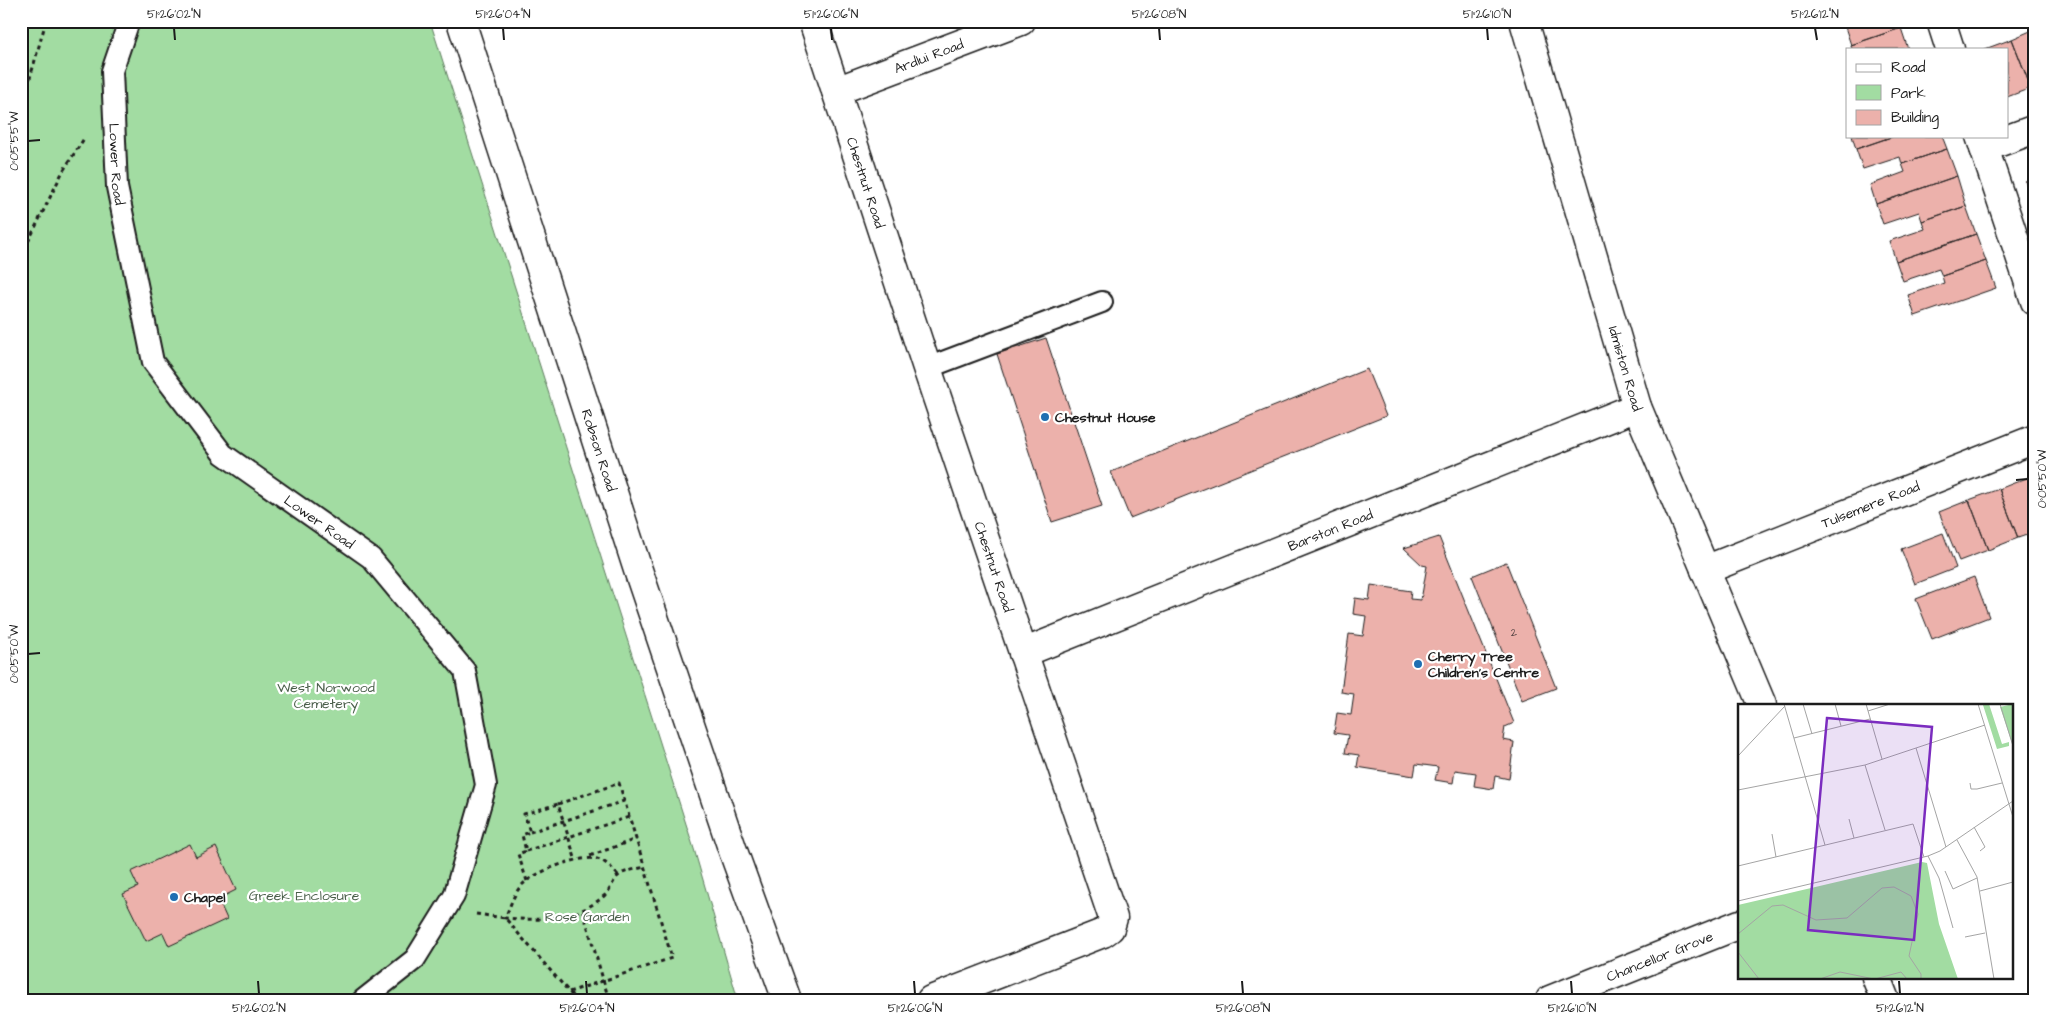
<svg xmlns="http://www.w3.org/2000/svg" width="2056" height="1021" viewBox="0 0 2056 1021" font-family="'Architects Daughter',sans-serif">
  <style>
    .green { fill: #a2dca2; stroke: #5f7c5f }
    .building { fill: #ecb1ab; stroke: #1c1c1c }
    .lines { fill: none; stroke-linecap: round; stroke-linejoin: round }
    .lane-casing { stroke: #1c1c1c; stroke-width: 24 }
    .street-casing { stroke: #1c1c1c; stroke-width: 31 }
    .secondary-casing { stroke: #1c1c1c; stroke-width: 31 }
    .path { stroke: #1c1c1c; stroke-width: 3; stroke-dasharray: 4 4; stroke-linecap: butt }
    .lane { stroke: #fff; stroke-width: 20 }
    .street { stroke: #fff; stroke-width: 28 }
    .secondary { stroke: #fff; stroke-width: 28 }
    .ticks { fill: none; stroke: #1c1c1c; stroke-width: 2 }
    .poi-dot { fill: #1f6fb2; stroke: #fff; stroke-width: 2 }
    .labels { text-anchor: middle; stroke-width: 4.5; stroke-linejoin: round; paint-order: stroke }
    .number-label { font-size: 11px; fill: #504140 }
    .street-label { font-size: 14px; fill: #1c1c1c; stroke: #fff }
    .poi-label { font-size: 14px; font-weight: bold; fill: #1c1c1c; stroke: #fff; text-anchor: start }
    .park-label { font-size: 14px; fill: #4b5f4b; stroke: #fff }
    .inset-road { fill: none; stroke: #a4a4a4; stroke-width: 1 }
    .view { fill: #7b2cbf; fill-opacity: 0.15; stroke: #7b2cbf; stroke-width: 2.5 }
    .inset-edge { fill: none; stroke: #1c1c1c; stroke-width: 2.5 }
    .neatline { fill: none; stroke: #1c1c1c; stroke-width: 2 }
    .ticks-label { font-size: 12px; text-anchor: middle; fill: #1c1c1c }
  </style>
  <rect width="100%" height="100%" fill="#fff"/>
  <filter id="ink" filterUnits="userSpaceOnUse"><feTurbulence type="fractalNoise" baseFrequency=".02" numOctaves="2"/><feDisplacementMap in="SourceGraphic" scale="10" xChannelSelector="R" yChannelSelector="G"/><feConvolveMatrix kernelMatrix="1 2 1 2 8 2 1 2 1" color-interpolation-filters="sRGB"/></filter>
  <g filter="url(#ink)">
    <path class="green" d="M21,21H430L694,849L738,1000H21Z"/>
    <path class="building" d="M1843,21H1898L1901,28L1851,45Z
      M1901,28L1908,49H1852L1851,45Z
      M2035,29V86L2031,88L2012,39Z
      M2012,39L2031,88L2007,97V49H1985Z
      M1852,136H1894L1856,149Z
      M1894,136H1942L1947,149L1902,164L1900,157L1863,169L1856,149Z
      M1947,149L1957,176L1876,204L1870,185L1905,172L1902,164Z
      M1957,176L1966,206L1922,221L1919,212L1883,224L1876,204Z
      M2035,177V208L2025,181Z
      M1966,206L1976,234L1896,261L1889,241L1925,229L1922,221Z
      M1976,234L1986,261L1942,276L1939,269L1903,281L1896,261Z
      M1986,261L1996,288L1915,316L1908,295L1944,283L1942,276Z
      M1046,338L1102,506L1052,522L997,354Z
      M1367,369L1386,416L1130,518L1111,472Z
      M2029,477L2035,492V532L2018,538L1999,489Z
      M1999,489L2018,538L1988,550L1969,500Z
      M1969,500L1988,550L1959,561L1939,512Z
      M1943,533L1956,568L1915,584L1901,549Z
      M1439,537L1514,723L1505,727L1503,740L1514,742L1509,779L1495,776L1493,789L1474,786L1476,773L1455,770L1453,783L1435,780L1438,767L1416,764L1414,776L1357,767L1359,755L1345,753L1348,735L1334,733L1337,713L1351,715L1354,694L1341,692L1349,634L1363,636L1366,616L1353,614L1355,598L1369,600L1371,585L1411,591L1410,599L1421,600L1427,566L1422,565L1404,548Z
      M1506,562L1556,688L1522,701L1472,576Z
      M1974,577L1989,617L1932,639L1916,599Z
      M190,844L196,857L216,847L236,890L218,899L227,919L169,946L163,933L146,941L123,894L138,887L131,872Z"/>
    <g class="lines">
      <defs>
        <g id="lane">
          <path id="s1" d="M129,21L112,71L117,187L153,362L223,454L371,558L465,671L486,785L454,896L415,959L363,1000"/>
          <path d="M927,368L1102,302"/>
        </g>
        <g id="street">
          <path id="s2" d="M813,21L927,368L1113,918L1110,928L1103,933L931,1000"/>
          <path id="s3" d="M1524,21L1637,407L1762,705"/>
          <path d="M1941,21L1950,49"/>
          <path id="s4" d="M836,91L1021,21"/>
          <path d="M1980,136L2035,301"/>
          <path d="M1984,148L2035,129"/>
          <path id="s5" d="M1705,570L2035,439"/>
          <path id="s6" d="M1023,653L1637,407"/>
          <path d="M1876,977L1885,1000"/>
          <path id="s7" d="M1550,1000L1740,924"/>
        </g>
        <g id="secondary">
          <path id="s8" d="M461,21L638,570L732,848L787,1000"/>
        </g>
      </defs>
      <use href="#lane" class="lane-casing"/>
      <use href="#street" class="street-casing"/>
      <use href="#secondary" class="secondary-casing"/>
      <path class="path" d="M21,110L46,21
        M21,246L29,240L63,171L85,137
        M558,804L619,783L636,839L587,857
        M530,832L624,801
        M526,851L629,817
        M618,875C612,869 606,861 597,859C579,855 537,871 523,884C514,892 510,907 505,918C541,921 575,921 604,896C610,891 612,883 617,877C622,871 637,869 645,867
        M527,881L518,854L526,851L522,835L530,832L524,814L558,804L576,861
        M583,911L609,1000
        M476,914L505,918L576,1000
        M569,992L672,958L636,839"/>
      <use href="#lane" class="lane"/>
      <use href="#street" class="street"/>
      <use href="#secondary" class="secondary"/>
    </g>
  </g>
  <path class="ticks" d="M174,28L175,40M503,28L504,40M831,28L832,40M1159,28L1160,40M1487,28L1488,40M1815,28L1817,40M28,141L40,140M2016,480L2028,479M28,654L40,653M258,981L259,994M586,981L587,994M914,981L915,994M1242,981L1243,994M1571,981L1572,994M1899,981L1900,994"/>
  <g class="poi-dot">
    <circle cx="1045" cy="417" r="5"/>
    <circle cx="1418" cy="664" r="5"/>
    <circle cx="174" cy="897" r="5"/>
  </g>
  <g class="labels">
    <g class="number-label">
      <text x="1514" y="636">2</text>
    </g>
    <g class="street-label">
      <text dy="5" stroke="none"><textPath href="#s4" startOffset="99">Ardlui Road</textPath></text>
      <text dy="5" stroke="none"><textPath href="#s1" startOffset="146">Lower Road</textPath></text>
      <text dy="5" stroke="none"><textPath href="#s2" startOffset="170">Chestnut Road</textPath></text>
      <text dy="5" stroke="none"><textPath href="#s3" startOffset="362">Idmiston Road</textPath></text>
      <text dy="5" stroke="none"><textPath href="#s8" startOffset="451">Robson Road</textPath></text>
      <text dy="5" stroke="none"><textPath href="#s5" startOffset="178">Tulsemere Road</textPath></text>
      <text dy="5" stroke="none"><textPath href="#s1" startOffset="581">Lower Road</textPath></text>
      <text dy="5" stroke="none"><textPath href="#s6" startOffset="331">Barston Road</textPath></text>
      <text dy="5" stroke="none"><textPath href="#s2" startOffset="575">Chestnut Road</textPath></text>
      <text dy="5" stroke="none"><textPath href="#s7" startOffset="118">Chancellor Grove</textPath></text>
    </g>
    <g class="poi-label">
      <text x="1055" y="422">Chestnut House</text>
      <text x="1428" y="661">Cherry Tree<tspan x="1428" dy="16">Children's Centre</tspan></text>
      <text x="184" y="902">Chapel</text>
    </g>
    <g class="park-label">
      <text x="326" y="692">West Norwood<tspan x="326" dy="16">Cemetery</tspan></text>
      <text x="304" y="900">Greek Enclosure</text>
      <text x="587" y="921">Rose Garden</text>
    </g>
  </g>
  <g transform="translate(1738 704)">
    <rect width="275" height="275" fill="#fff"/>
    <path d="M251,0L264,40L271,38V42L259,45L245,1ZM275,0V42L262,3ZM184,158L189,159L201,220L220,275H0V201Z" fill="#a2dca2"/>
    <path class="inset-road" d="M46,0L87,141M65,0L74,30M97,0L103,22M128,0L144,55M240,0L275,113M262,0L275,42M130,7L152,0M56,34L132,15M178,44L208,143M0,52L47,2M127,61L147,126M232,79L233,85H239L264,79M0,86L127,61L247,21M111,115L116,134M236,123L247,143L242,147M34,130L38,153M219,136L239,173L256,275M190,152L201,174L215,224M0,162L175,120L186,153M207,167L215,185L239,174M242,187L275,178M0,197L190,152L202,147L275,97M0,230L34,202L45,201L78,216L109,214L144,184L156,183L173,192L180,210L171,252L183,270V275M227,233L247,229M0,248L21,275M82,275L102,268L136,275M137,275L163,268L169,275"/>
    <path class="view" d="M89,14L194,23L176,236L70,226Z"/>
    <rect width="275" height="275" class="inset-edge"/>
  </g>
  <rect width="2056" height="1021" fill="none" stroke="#fff" stroke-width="55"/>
  <rect x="1846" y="48" width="162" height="90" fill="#ffffff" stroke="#a4a4a4"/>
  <rect x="1856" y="64" width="25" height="8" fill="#ffffff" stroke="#a4a4a4"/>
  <text x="1891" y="72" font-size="15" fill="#1c1c1c">Road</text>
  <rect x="1856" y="85" width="25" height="15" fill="#a2dca2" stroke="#a4a4a4"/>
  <text x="1891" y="98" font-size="15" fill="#1c1c1c">Park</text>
  <rect x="1856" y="110" width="25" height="15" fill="#ecb1ab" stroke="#a4a4a4"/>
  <text x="1891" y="122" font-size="15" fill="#1c1c1c">Building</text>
  <rect x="28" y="28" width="2000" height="966" class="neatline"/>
  <g class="ticks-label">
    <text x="174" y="18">51°26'02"N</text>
    <text x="503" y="18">51°26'04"N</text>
    <text x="831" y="18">51°26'06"N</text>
    <text x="1159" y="18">51°26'08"N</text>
    <text x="1487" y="18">51°26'10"N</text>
    <text x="1815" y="18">51°26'12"N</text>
    <text transform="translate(14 141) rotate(-90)" y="4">0°05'55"W</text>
    <text transform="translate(2042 479) rotate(-90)" y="4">0°05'50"W</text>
    <text transform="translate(14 654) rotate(-90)" y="4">0°05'50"W</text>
    <text x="259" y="1012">51°26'02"N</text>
    <text x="587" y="1012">51°26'04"N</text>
    <text x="915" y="1012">51°26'06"N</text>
    <text x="1243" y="1012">51°26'08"N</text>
    <text x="1572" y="1012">51°26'10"N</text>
    <text x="1900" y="1012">51°26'12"N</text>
  </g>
</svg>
